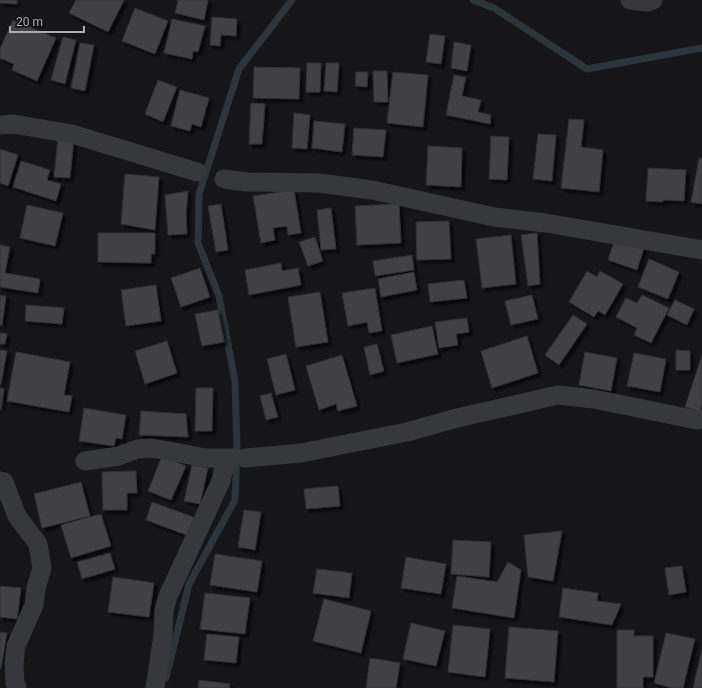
<svg xmlns="http://www.w3.org/2000/svg" width="702" height="688" viewBox="0 0 702 688" font-family="Roboto,sans-serif">
  <style>
    .lines { fill: none; stroke-linecap: round; stroke-linejoin: round }
    .stream { stroke: #2c353c; stroke-width: 7 }
    .building { fill: #404145; stroke: #303034; filter: url(#shadow) }
    .street { stroke: #37383d; stroke-width: 19 }
  </style>
  <defs>
    <filter id="shadow"><feDropShadow dx="3.5" dy="3.5" stdDeviation="1" flood-color="#0009"/></filter>
  </defs>
  <rect width="100%" height="100%" fill="#161618"/>
  <g class="lines">
    <path class="stream" d="M473,0L494,8L587,69L702,48
      M166,678L189,584L235,500L237,449L235,382L219,296L198,243L199,194L239,69L292,0"/>
  </g>
  <path class="building" d="M0,0H17V4L0,3Z
    M76,0H124L108,32L69,13Z
    M178,0H208L204,20L175,13Z
    M135,8L168,21L155,54L122,41Z
    M212,17L237,19L236,36L221,35L220,46L210,45Z
    M172,19L205,26L198,52L193,51L192,59L164,53Z
    M13,20L56,38L37,81L12,70L14,64L0,58V49Z
    M430,34L445,36L441,64L426,62Z
    M63,37L76,40L65,84L51,80Z
    M454,42L471,45L467,71L451,68Z
    M80,43L94,45L85,91L71,88Z
    M307,63H321L320,92H306Z
    M326,63H339L337,92L324,91Z
    M254,67L300,68L299,99L253,98Z
    M373,71H387L388,102H374Z
    M356,72H368L367,87L355,86Z
    M393,72L428,75L423,127L387,123Z
    M454,75L466,77L462,96L481,100L478,112L491,115L490,124L446,115Z
    M158,80L177,87L163,122L145,114Z
    M180,90L209,98L201,127L192,124L190,131L171,126Z
    M251,103L265,104L262,144H249Z
    M294,113L310,115L307,149L292,148Z
    M569,119L584,120L581,147L603,150L599,192L561,188Z
    M314,121L345,124L342,152L312,148Z
    M354,128L386,130L383,157L352,155Z
    M538,134L556,135L552,181L533,179Z
    M491,136L509,137L507,180L489,179Z
    M58,137L74,138L70,178L54,177Z
    M428,146L462,148L461,187L426,185Z
    M0,149L18,155L8,186L0,183Z
    M699,158L702,159V204L691,202Z
    M21,161L50,170L47,180L61,184L56,201L13,187Z
    M648,168L686,170L684,201L663,200V202L646,201Z
    M125,174L159,177L155,230L121,224Z
    M294,190L301,233L288,235L287,226L273,228L275,240L261,243L253,196Z
    M188,191L186,214L187,234L168,235L165,195Z
    M221,204L228,250L216,252L208,206Z
    M399,204L401,243L357,245L355,206Z
    M27,205L63,213L55,246L20,238Z
    M331,208L336,249L321,250L317,210Z
    M449,221L451,259L417,260L416,222Z
    M98,233H155V254H151V263L98,262Z
    M537,233L540,284L528,286L521,235Z
    M511,235L516,284L482,288L476,239Z
    M315,237L323,261L308,266L299,242Z
    M615,239L644,248L637,270L608,260Z
    M0,245L10,247L5,273L40,279L38,293L0,287Z
    M412,255L414,270L375,276L373,261Z
    M649,259L679,272L668,299L638,287Z
    M281,263L282,271L298,268L301,285L249,295L245,270Z
    M200,268L210,297L181,307L171,278Z
    M587,271L597,277L600,271L623,284L605,315L598,311L594,317L569,302Z
    M414,272L417,290L381,297L378,279Z
    M464,280L467,298L430,302L428,284Z
    M156,285L161,321L126,326L121,290Z
    M375,288L382,331L369,333L367,322L348,326L342,293Z
    M320,292L328,342L296,347L288,297Z
    M0,295L6,296L2,325H0Z
    M532,295L538,319L511,325L505,301Z
    M642,295L669,308L651,343L634,335L637,328L616,317L626,298L637,303Z
    M675,300L694,309L687,325L667,315Z
    M26,305L64,308L62,324L25,321Z
    M218,310L224,342L202,346L195,314Z
    M573,315L587,324L559,365L545,355Z
    M467,318L469,332L456,334L458,345L439,348L435,322Z
    M432,326L438,354L397,363L391,335Z
    M0,333L7,334L5,344H0Z
    M527,336L538,373L492,388L481,351Z
    M167,341L177,373L145,384L135,351Z
    M377,344L384,371L370,375L364,347Z
    M0,350L7,351L1,384H0Z
    M676,350L690,351V370H676Z
    M16,352L70,362L64,395L72,396L69,412L7,401Z
    M585,352L617,358L611,391L579,385Z
    M634,353L666,359L660,392L627,386Z
    M286,354L295,390L276,395L267,359Z
    M342,355L357,406L338,411L336,404L319,410L306,366Z
    M702,355V404L700,411L685,407Z
    M0,388L4,389L1,409H0Z
    M196,388H213L212,431H195Z
    M271,393L278,417L266,420L260,396Z
    M84,408L126,415L122,439L116,438L114,446L79,441Z
    M141,411L186,414L188,437L139,435Z
    M162,456L186,466L171,500L148,491Z
    M192,465L208,468L200,504L184,501Z
    M136,471L137,493H127V510H103L102,472Z
    M81,482L90,516L42,528L34,494Z
    M338,486L340,506L306,509L304,489Z
    M152,502L196,518L189,536L146,520Z
    M244,510L261,512L255,550L238,547Z
    M101,514L111,546L71,558L61,525Z
    M562,531L553,581L528,577L524,535Z
    M453,540L491,542L489,577L451,574Z
    M110,553L115,569L82,579L77,562Z
    M215,554L262,561L257,592L210,585Z
    M406,557L446,564L441,594L401,588Z
    M508,562L521,570L514,618L452,608L457,576L497,582Z
    M682,566L686,592L669,595L665,568Z
    M317,569L352,573L349,598L313,593Z
    M113,577L154,583L149,617L108,612Z
    M0,586L21,588L17,619L0,617Z
    M563,588L598,593L597,601L621,604L612,625L559,617Z
    M205,593L250,598L245,634L200,629Z
    M324,599L371,611L361,653L313,641Z
    M411,623L445,631L436,666L403,659Z
    M453,625L490,629L485,677L448,672Z
    M509,627L558,631L554,682L505,678Z
    M617,630H634V636H653V677H643V688H617Z
    M0,632L7,633L1,668H0Z
    M666,633L695,639L683,688H672L654,683Z
    M207,634L239,637L236,663L204,660Z
    M702,650V688H693Z
    M370,658L400,663L396,688H366Z
    M199,680L230,684L229,688H198Z"/>
  <g class="lines">
    <path class="street" d="M630,0L648,2L653,0
      M0,125L13,124L72,134L197,172
      M224,179L246,182L319,183L372,190L494,217L546,223L702,250
      M245,458L301,453L407,432L457,418L558,395L594,399L697,420L702,419
      M85,461L119,456L137,449L152,448L206,458H234
      M0,481L4,482L17,516L38,544L42,568L36,588L34,605L16,646L14,664L15,683L17,688
      M155,688L163,635L164,610L168,596L214,496L221,481L226,458"/>
  </g>
  <path d="M10 26v6h74v-6" fill="none" stroke="#a8adb8" stroke-width="2"/>
  <text x="16" y="26" font-size="12" fill="#a8adb8" stroke="#111113" stroke-width="3" paint-order="stroke">20 m</text>
</svg>
